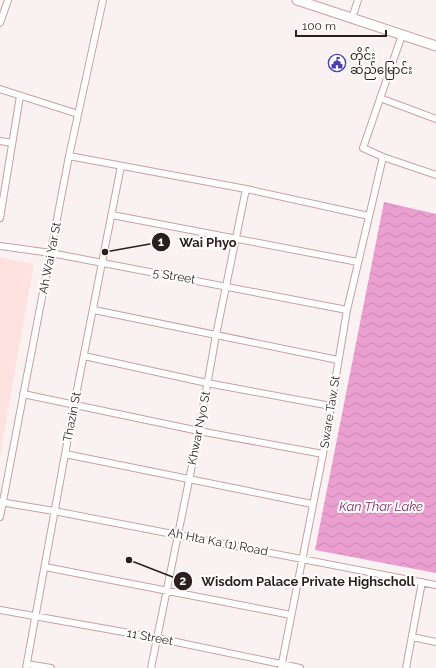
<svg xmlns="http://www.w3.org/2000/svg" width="436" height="668" viewBox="0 0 436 668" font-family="Raleway,'Noto Sans Myanmar',sans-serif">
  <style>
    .built { fill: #fee2e0 }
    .water { fill: url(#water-waves) }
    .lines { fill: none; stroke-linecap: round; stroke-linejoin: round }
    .minor-casing { stroke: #c5a29f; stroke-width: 8 }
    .highway-casing { stroke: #c5a29f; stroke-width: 11 }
    .minor { stroke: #fff; stroke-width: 6 }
    .highway { stroke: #fff; stroke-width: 9 }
    .labels { text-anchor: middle; stroke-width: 4; stroke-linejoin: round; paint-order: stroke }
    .poi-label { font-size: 12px; fill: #2b1e1d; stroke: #fff; text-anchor: start }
    .street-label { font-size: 12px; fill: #2b1e1d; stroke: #fff }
    .water-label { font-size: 13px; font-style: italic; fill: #832c6a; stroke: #fff }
    .leader { fill: none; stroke: #2b1e1d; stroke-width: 1.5 }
    .callout-dot { fill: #2b1e1d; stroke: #fff; stroke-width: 1.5 }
    .mark-label { font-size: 12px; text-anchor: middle; font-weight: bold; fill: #fff }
    .callout-label { font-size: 13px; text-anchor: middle; font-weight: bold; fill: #2b1e1d; stroke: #fff; stroke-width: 4; stroke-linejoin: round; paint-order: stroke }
  </style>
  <defs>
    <pattern id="water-waves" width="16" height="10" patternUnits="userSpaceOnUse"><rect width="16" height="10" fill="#eb9fd0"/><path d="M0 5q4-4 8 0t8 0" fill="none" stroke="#ca88b2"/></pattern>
  </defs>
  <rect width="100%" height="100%" fill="#faf2f2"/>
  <path class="built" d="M0,257L34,264L0,456Z"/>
  <path class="water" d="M384,202L436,214V573L315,550Z"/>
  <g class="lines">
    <defs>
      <path id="minor" d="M352,18L358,0
        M0,23L8,0
        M402,35L363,148L383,157L436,175
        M0,89L78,114
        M380,98L436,119
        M0,141L12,143
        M69,156L246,189L369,216
        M112,215L358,262
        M0,218L20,96
        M0,246L51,253L347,310
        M94,310L338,360
        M84,356L207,383L331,406
        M23,394L199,431L323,454
        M65,454L312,504
        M0,502L54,511L436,585
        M0,517L69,156L103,0
        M45,567L291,615
        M0,610L157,638L300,668
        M412,637L436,642
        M27,664L51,668
        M26,668L74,405L121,166
        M151,668L199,431L216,335L246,189
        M281,668L323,454L347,310L383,157
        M406,668L422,582"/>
      <path id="highway" d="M297,0L436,46"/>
    </defs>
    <use href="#minor" class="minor-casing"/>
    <use href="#highway" class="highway-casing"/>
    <use href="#minor" class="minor"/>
    <use href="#highway" class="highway"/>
  </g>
  <defs>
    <symbol id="civic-ring" viewBox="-11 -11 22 22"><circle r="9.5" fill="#fff" stroke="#4641b6" stroke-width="1.5"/><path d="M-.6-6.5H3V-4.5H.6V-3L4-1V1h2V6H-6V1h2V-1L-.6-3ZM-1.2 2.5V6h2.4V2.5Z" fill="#4641b6"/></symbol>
  </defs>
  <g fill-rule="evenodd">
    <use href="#civic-ring" x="327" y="53" width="20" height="20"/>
  </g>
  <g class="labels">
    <g class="poi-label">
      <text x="350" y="60">တိုင်း<tspan x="350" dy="14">ဆည်မြောင်း</tspan></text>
    </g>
    <g class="street-label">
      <text transform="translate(50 258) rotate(-79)" y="4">Ah Wai Yar St</text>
      <text transform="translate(174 276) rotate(10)" y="4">5 Street</text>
      <text transform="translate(330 412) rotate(-81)" y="4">Sware Taw St</text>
      <text transform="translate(72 417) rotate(-79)" y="4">Thazin St</text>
      <text transform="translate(199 428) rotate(-79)" y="4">Khwar Nyo St</text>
      <text transform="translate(218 542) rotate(11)" y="4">Ah Hta Ka (1) Road</text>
      <text transform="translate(150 637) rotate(11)" y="4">11 Street</text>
    </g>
    <g class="water-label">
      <text x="381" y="511">Kan Thar Lake</text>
    </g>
  </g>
  <path class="leader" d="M105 252L161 242M129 560L183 581"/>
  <g class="callout-dot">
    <circle cx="105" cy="252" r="4"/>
    <circle cx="129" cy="560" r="4"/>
    <circle cx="161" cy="242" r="10"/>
    <circle cx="183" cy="581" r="10"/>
  </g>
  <g class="mark-label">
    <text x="161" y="246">1</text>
    <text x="183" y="585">2</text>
  </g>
  <g class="callout-label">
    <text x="208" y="247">Wai Phyo</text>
    <text x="308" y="586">Wisdom Palace Private Highscholl</text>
  </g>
  <path d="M296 30v6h90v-6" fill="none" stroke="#2b1e1d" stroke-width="2"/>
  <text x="302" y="30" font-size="12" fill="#2b1e1d" stroke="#ffffff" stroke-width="3" paint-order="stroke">100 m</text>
</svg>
